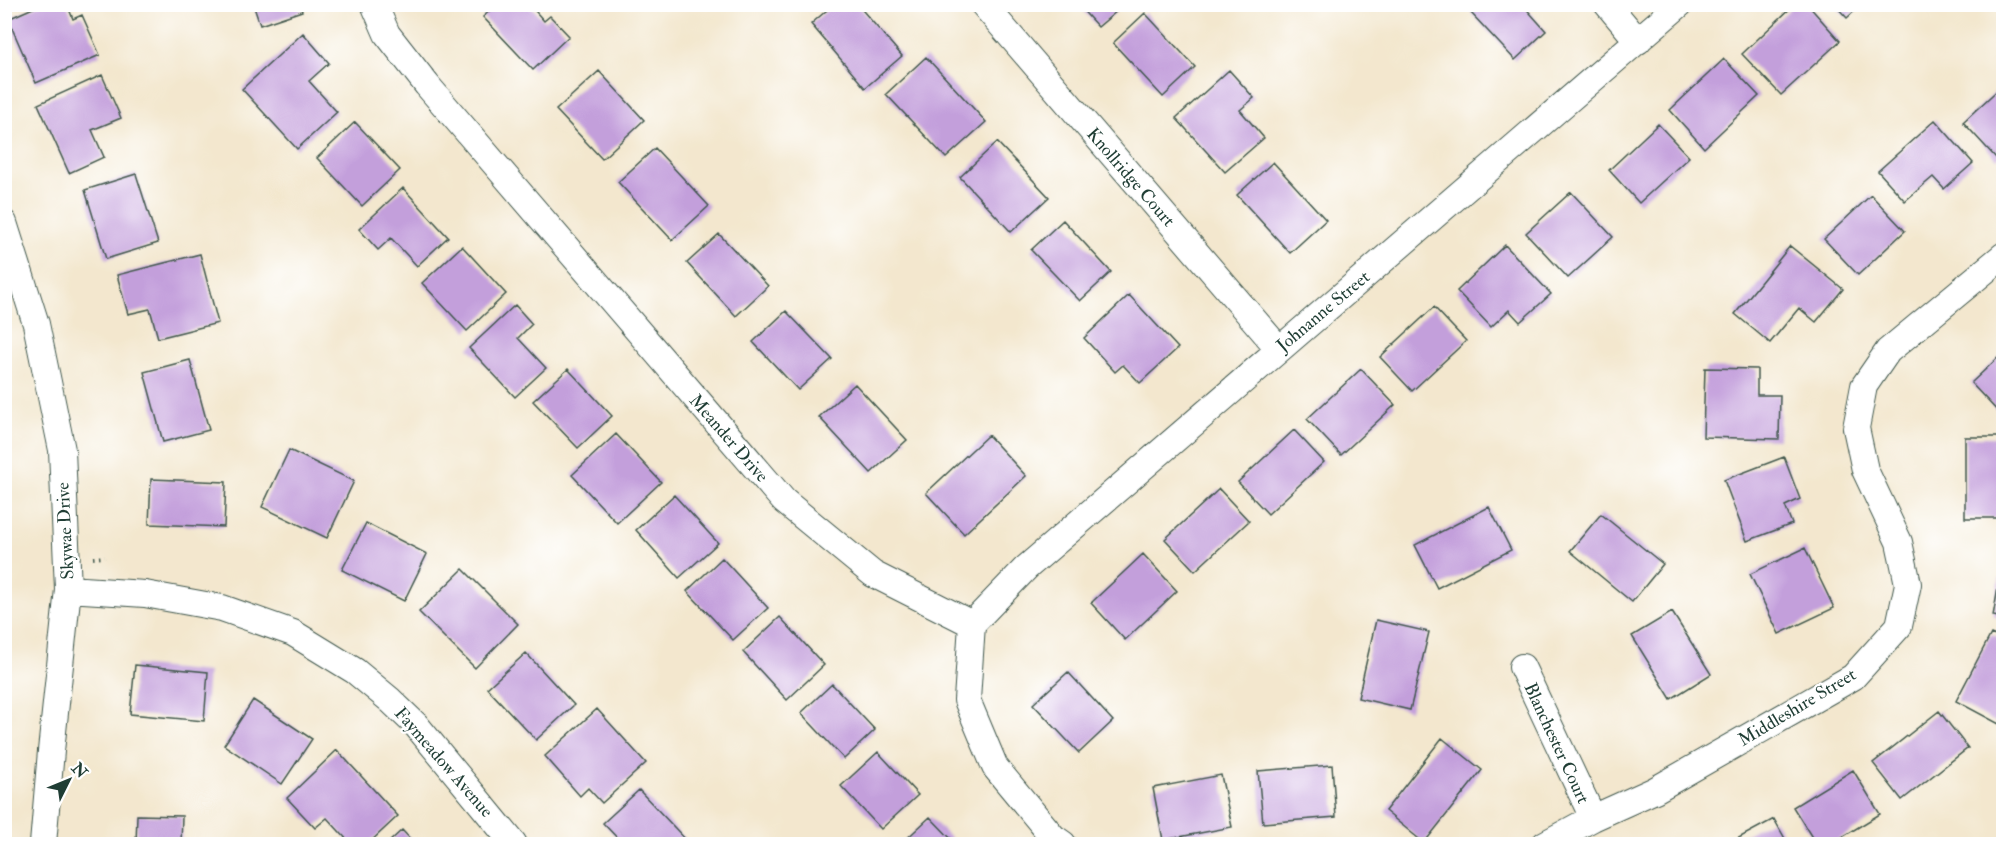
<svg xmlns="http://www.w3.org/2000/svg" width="2008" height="849" viewBox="0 0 2008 849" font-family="'IM FELL Double Pica',serif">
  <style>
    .building { fill: #c39fdb }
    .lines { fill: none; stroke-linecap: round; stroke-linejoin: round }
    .street-casing { stroke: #3f564b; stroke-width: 28 }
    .path { stroke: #3f564b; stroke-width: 4; stroke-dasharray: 1.5 4.5; stroke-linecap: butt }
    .street { stroke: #fff; stroke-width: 26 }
    .labels { text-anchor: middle; stroke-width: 4.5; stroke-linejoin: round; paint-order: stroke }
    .street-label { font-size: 18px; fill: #1f3d34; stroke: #fff }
  </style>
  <rect width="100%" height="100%" fill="#fff"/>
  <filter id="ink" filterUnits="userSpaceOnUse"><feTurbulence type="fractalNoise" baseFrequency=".0167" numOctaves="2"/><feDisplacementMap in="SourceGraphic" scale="12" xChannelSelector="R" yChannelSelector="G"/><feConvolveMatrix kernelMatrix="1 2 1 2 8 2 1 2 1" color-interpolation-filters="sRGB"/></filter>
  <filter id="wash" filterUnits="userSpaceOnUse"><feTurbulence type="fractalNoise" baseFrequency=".008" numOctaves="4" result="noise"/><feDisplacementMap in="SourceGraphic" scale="24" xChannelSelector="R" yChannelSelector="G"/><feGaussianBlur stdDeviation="1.35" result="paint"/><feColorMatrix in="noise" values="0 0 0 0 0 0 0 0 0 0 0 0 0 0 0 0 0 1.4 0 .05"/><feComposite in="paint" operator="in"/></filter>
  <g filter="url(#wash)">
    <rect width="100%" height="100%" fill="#f3e7ce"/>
    <g id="blocks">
      <path class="building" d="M42,4H67L73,19L82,15L100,55L36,83L8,19Z
        M253,4H300L302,11L260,25Z
        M497,4H529L544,21L550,16L569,36L533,70L483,17Z
        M834,4H857L902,56L865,88L811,24Z
        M1480,4H1522L1546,31L1515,60L1471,13Z
        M1795,4H1807L1840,41L1781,95L1742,54Z
        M1834,4H1862L1847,18Z
        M1078,5H1124L1098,27Z
        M1145,13L1195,67L1163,97L1113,43Z
        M303,33L329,63L309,81L337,112L297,149L242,89Z
        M926,57L986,122L946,158L886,94Z
        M1724,59L1759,96L1704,148L1670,110Z
        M1229,70L1254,98L1240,110L1264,138L1225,172L1176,118Z
        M599,71L644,120L602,159L556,110Z
        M102,75L121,118L92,130L104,157L69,173L38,104Z
        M2004,84V153L1997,159L1963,122Z
        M1935,120L1973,163L1944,189L1933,177L1905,201L1878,171Z
        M355,122L400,170L362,206L317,158Z
        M1658,124L1689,157L1639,203L1609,170Z
        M997,142L1049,197L1011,232L960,177Z
        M655,148L709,206L672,240L618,182Z
        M1273,162L1326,220L1290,253L1237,195Z
        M136,174L158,243L106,259L85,190Z
        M403,188L448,237L417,266L391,238L378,250L359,229Z
        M1571,192L1613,237L1568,278L1526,233Z
        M1871,195L1905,231L1858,275L1824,239Z
        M1063,220L1111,272L1080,301L1031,250Z
        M719,234L768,286L736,316L687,263Z
        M1505,245L1551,294L1520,322L1509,310L1491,327L1457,291Z
        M462,246L506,294L467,331L422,283Z
        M1790,246L1843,289L1816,322L1799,308L1770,343L1735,314Z
        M200,254L218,323L158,338L150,309L128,314L117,275Z
        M1129,295L1178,348L1140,383L1123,365L1115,372L1084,338Z
        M515,305L532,324L518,338L546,368L515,397L469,348Z
        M1434,307L1466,341L1412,391L1380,357Z
        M786,311L832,359L798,390L753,342Z
        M2004,352V418L1971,383Z
        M190,360L209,430L163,442L144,372Z
        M1705,368L1757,369V395H1780L1779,439L1703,437Z
        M568,369L612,416L578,448L533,401Z
        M1361,369L1395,405L1341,455L1307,419Z
        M855,384L907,440L871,473L819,417Z
        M1294,430L1324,462L1268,514L1238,482Z
        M616,434L661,482L617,523L572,475Z
        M988,435L1026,476L964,534L926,493Z
        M1965,437H2004V518H1965Z
        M289,450L354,481L327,538L262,507Z
        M1784,457L1800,499L1785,506L1792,524L1747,541L1724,480Z
        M151,479L226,482L224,527L149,524Z
        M1219,489L1249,521L1195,571L1165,539Z
        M674,495L718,543L679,578L636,530Z
        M1489,507L1511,550L1437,588L1415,545Z
        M1601,514L1663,564L1632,602L1570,551Z
        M366,523L427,554L404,601L342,570Z
        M1805,548L1834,608L1779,634L1750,574Z
        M1143,554L1177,591L1125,640L1091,603Z
        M722,558L768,608L733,640L687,591Z
        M463,569L518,624L475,668L419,612Z
        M2000,577L2004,578V618L1993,616Z
        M1672,612L1711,674L1671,699L1632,636Z
        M780,617L824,665L787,700L743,652Z
        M1376,620L1429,632L1410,710L1358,698Z
        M1991,634L2004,640V714L1999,724L1956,701Z
        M526,653L574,705L536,740L487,688Z
        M135,665L208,672L204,721L130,714Z
        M1068,672L1113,721L1079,753L1033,704Z
        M832,684L875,730L844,759L801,713Z
        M253,700L312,739L282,784L224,745Z
        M597,709L646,763L602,803L588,788L580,796L545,756Z
        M1939,711L1968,748L1902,800L1873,763Z
        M1442,738L1482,770L1424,843L1385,811Z
        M337,750L398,816L368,844H351L327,818L315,828L287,798Z
        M878,752L918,795L881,829L841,786Z
        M1332,765L1336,817L1263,823L1258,771Z
        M1853,770L1880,814L1831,844H1816L1793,807Z
        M1221,775L1232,827L1163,840L1153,788Z
        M639,790L690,844H623L603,823Z
        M137,815L182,816L181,844H136Z
        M930,817L956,844H901Z
        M1774,819L1788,844H1735L1733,841Z
        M402,830L415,844H387Z"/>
    </g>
  </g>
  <g filter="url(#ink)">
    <use href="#blocks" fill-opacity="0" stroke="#3f564b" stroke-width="1.5"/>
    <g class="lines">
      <defs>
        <path id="street" d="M374,4L387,34L427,85L784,501L873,574L972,624L967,700L995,767L1053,837L1063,844
          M983,4L1279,349
          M1607,4L1638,41
          M4,223L36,324L62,450L68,589L51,751L43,844
          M68,589L145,594L222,608L293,633L355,671L390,700L416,725L514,844
          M972,624L1026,568L1680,4
          M1522,667L1593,818
          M1545,844L1593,818L1655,790L1853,677L1899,626L1908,584L1899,542L1865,470L1856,428L1864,386L1888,351L2004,255"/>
      </defs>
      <use href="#street" class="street-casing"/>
      <path class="path" d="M93,558L105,557"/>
      <use href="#street" class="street"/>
    </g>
  </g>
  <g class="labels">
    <g class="street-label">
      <text transform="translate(1131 177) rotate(49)" y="6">Knollridge Court</text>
      <text transform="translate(1323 311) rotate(-40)" y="6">Johnanne Street</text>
      <text transform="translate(729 438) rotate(49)" y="6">Meander Drive</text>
      <text transform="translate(65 531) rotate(-93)" y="6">Skywae Drive</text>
      <text transform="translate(1797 707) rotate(-31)" y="6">Middleshire Street</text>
      <text transform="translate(1557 743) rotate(65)" y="6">Blanchester Court</text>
      <text transform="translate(444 762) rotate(49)" y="6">Faymeadow Avenue</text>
    </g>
  </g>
  <rect width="2008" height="849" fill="none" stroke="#fff" stroke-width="24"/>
  <g transform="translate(69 780) rotate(47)" stroke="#ffffff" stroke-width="4.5" paint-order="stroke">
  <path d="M0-4.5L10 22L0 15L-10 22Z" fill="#1f3d34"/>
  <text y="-9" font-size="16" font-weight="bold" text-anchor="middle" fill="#1f3d34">N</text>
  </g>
</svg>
